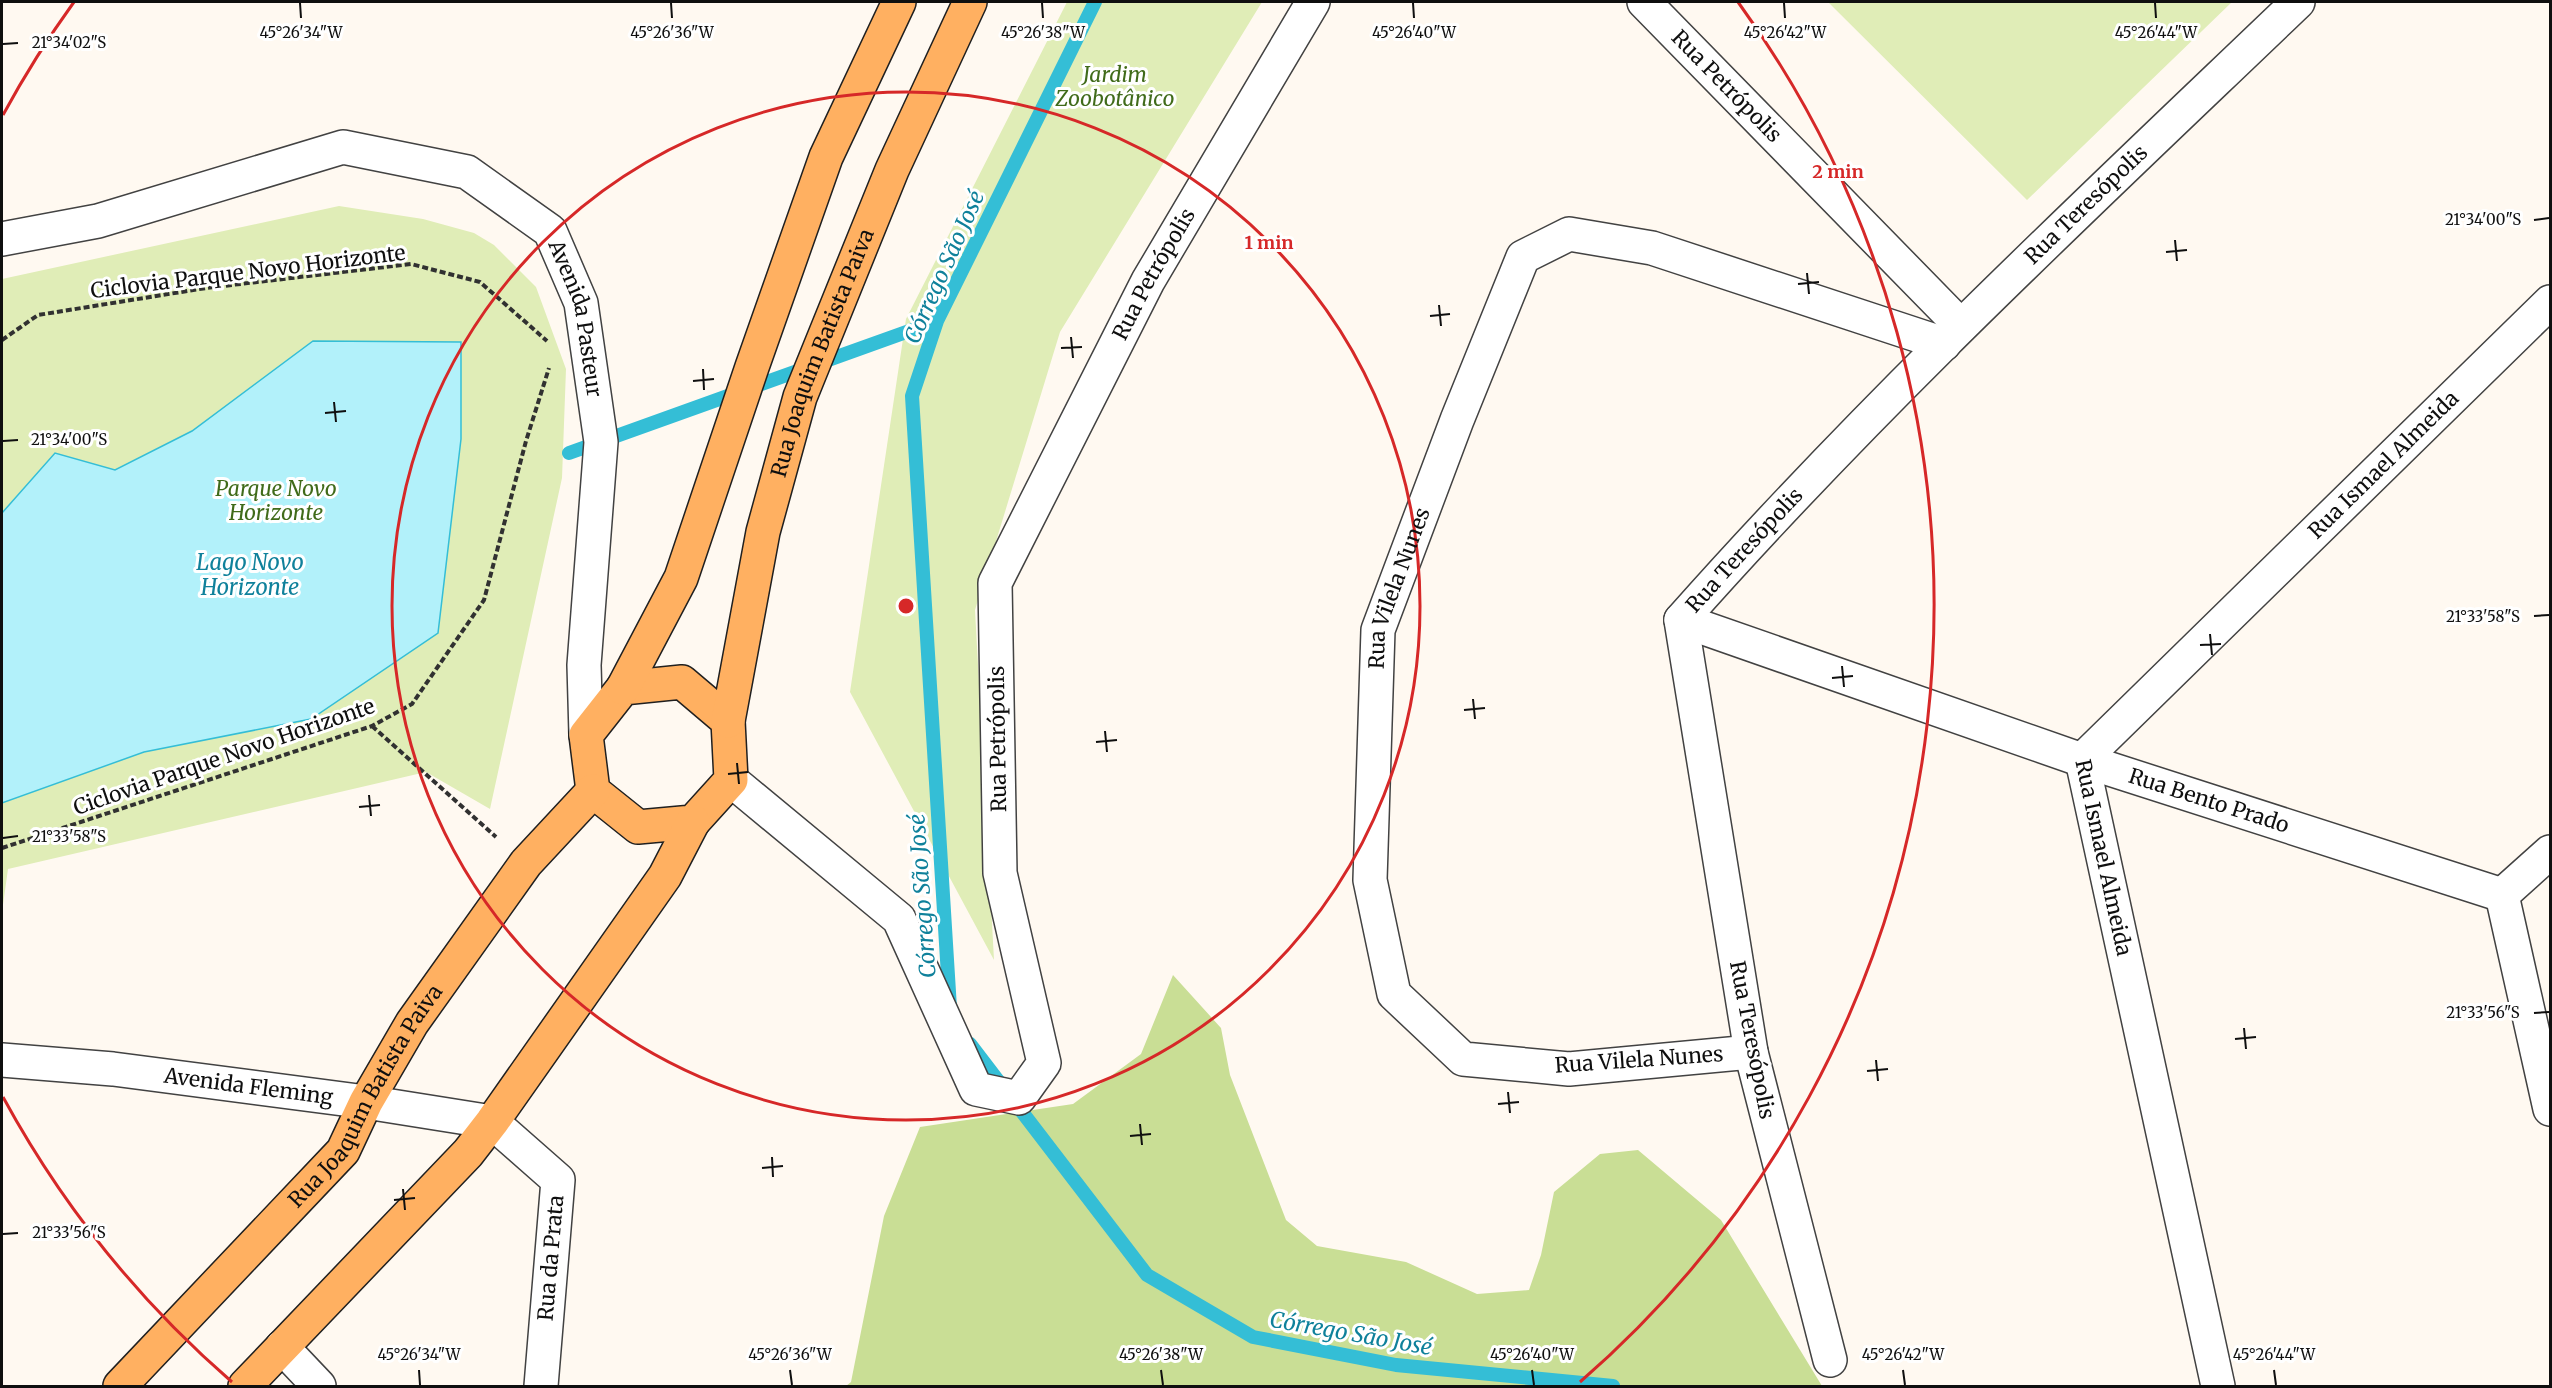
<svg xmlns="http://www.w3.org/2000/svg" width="2552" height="1388" viewBox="0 0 2552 1388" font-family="Merriweather,serif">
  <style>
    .green { fill: #e0edb7 }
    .forest { fill: #c9de95 }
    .water { fill: #b2f1fa; stroke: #34bed6; stroke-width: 1.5 }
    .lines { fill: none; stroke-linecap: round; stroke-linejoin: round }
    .stream { stroke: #34bed6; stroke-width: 14 }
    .minor-casing { stroke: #424242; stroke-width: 36 }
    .major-casing { stroke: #202020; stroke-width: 36 }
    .path { stroke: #313131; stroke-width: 4; stroke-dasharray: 6 3; stroke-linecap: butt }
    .minor { stroke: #fff; stroke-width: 33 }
    .major { stroke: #ffb061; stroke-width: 33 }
    .ticks { fill: none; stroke: #0f0f0f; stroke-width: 2 }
    .ring { fill: none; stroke: #d62828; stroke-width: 3 }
    .labels { text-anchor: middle; stroke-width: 6; stroke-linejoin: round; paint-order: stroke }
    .park-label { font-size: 21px; font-style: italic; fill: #406b1a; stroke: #fff }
    .street-label { font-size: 21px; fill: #0f0f0f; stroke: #fff }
    .water-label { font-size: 22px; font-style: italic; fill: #0f819b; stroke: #fff }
    .ticks-label { font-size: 15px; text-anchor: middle; fill: #0f0f0f; stroke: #fff; stroke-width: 6; stroke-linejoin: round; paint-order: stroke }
    .centre { fill: #d62828; stroke: #fff; stroke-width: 3 }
    .ring-label { font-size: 18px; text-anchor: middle; font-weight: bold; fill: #d62828; stroke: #fff; stroke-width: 6; stroke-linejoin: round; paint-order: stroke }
  </style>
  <rect width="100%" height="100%" fill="#fff9f1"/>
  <path class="green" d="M1067,2H1262L1060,332L975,610L994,960L850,692L906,319Z
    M1828,2H2232L2027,200Z
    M339,206L423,219L474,233L494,245L536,287L566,369L562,478L490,809L426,772L8,869L2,912V279Z"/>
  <path class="forest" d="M1173,975L1221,1028L1230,1075L1286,1220L1317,1246L1406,1262L1477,1294L1529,1290L1541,1255L1554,1192L1600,1154L1638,1150L1721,1220L1822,1386H846L851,1382L884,1216L920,1127L1073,1104L1141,1054Z"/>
  <path class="water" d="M313,341L461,342V439L438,633L311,719L144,752L2,803V513L55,453L115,470L192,431Z"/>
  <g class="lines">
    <path class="stream" d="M569,453L937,321
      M950,1008L912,396L937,321L1095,2
      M970,1044L1147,1275L1253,1337L1396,1365L1613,1386"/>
    <defs>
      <g id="minor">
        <path id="s1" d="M1644,2L1961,326"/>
        <path id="s2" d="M2,239L98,221L343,147L467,172L550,231L581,303L601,442L584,665L586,735"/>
        <path id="s3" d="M1681,620L2082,760L2502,895"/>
        <path id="s4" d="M2082,760L2550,302"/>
        <path id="s5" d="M2082,760L2218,1386"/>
        <path id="s6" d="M731,780L899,919L976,1089L1019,1098L1044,1063L1000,873L995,583L1148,281L1313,2"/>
        <path d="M2502,895L2550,1109"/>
        <path d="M2502,895L2550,852"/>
        <path id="s7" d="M1751,1052L1569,1069L1463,1059L1394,994L1370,880L1378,630L1457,420L1523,257L1569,234L1652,248L1944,344"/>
        <path id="s8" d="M2,1060L113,1069L366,1102L492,1122L558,1180L541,1386"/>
        <path d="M282,1347L319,1386"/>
        <path id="s9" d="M1830,1360L1751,1052L1681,620C1874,402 2088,203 2298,2"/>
      </g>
      <g id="major">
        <path d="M682,682L728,721L731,780L693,822L638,827L593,791L586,735L623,688Z"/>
        <path d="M623,688L681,578L752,367L826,157L899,2"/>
        <path id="s10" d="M728,721L763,532L800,397L892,170L970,2"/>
        <path id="s11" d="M120,1386L343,1151L366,1102L412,1023L526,863L593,791"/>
        <path d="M245,1386L468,1153L492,1122L665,876L693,822"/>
      </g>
    </defs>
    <use href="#minor" class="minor-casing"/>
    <use href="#major" class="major-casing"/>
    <path class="path" d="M2,340L38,315L206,288L411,264L480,282L547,341
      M372,726L496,837
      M2,848L372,726L412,704L484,600L526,441L549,368"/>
    <use href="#minor" class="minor"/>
    <use href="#major" class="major"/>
  </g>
  <path class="ticks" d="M300,3L301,18M671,3L672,18M1042,3L1043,18M1413,3L1414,18M1784,3L1785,18M2155,3L2156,18M3,44L18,43M2534,220L2549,218M2175,240L2177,261M2166,252L2187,250M1807,273L1809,294M1798,284L1819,282M1439,305L1441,326M1430,316L1450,314M1071,337L1073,358M1061,348L1082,347M703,369L704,390M693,381L714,379M334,402L336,422M325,413L346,411M3,441L18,440M2534,616L2549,615M2210,634L2212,655M2200,645L2221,644M1842,666L1844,687M1832,678L1853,676M1473,699L1475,719M1464,710L1485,708M1105,731L1107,752M1096,742L1117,740M737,763L739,784M728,774L748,772M369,795L371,816M359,807L380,805M3,838L18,836M2534,1013L2549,1012M2244,1028L2246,1049M2235,1039L2256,1037M1876,1060L1878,1081M1867,1071L1888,1069M1508,1092L1510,1113M1498,1104L1519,1102M1140,1124L1142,1145M1130,1136L1151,1134M772,1157L773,1177M762,1168L783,1166M403,1189L405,1210M394,1200L415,1198M3,1234L18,1233M419,1370L420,1385M790,1370L792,1385M1161,1370L1163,1385M1532,1370L1534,1385M1903,1370L1905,1385M2274,1370L2276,1385"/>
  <g class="ring">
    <circle cx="906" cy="606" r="514"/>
    <path d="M232 1382A1028 1028 0 0 1 3 1097M3 115A1028 1028 0 0 1 74 2M1738 2A1028 1028 0 0 1 1580 1382"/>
  </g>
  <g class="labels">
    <g class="park-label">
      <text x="1115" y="82">Jardim<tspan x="1115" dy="24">Zoobotânico</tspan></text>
      <text x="276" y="496">Parque Novo<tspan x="276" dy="24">Horizonte</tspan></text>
    </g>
    <g class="street-label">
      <text dy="7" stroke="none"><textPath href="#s1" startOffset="118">Rua Petrópolis</textPath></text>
      <text dy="7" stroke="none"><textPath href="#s9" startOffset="1336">Rua Teresópolis</textPath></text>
      <text transform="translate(248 272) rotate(-7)" y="7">Ciclovia Parque Novo Horizonte</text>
      <text dy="7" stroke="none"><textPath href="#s6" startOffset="1324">Rua Petrópolis</textPath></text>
      <text dy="7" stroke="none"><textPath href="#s2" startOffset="674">Avenida Pasteur</textPath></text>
      <text dy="7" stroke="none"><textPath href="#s10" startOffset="381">Rua Joaquim Batista Paiva</textPath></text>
      <text dy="7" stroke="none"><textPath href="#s4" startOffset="422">Rua Ismael Almeida</textPath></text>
      <text dy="7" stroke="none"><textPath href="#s9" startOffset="850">Rua Teresópolis</textPath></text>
      <text dy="7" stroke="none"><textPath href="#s7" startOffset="796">Rua Vilela Nunes</textPath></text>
      <text transform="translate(998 739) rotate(-91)" y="7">Rua Petrópolis</text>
      <text transform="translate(224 757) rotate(-19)" y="7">Ciclovia Parque Novo Horizonte</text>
      <text dy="7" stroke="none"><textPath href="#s3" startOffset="558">Rua Bento Prado</textPath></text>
      <text dy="7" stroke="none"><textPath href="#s5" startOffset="100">Rua Ismael Almeida</textPath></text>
      <text transform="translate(1752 1040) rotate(79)" y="7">Rua Teresópolis</text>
      <text transform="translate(1639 1060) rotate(-4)" y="7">Rua Vilela Nunes</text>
      <text dy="7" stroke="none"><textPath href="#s8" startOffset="248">Avenida Fleming</textPath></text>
      <text dy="7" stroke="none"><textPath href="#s11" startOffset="382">Rua Joaquim Batista Paiva</textPath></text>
      <text transform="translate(551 1258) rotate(-85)" y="7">Rua da Prata</text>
    </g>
    <g class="water-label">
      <text transform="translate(944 267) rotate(-66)" y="8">Córrego São José</text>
      <text x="250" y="570">Lago Novo<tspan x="250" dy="25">Horizonte</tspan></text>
      <text transform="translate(922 896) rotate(-94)" y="8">Córrego São José</text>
      <text transform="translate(1351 1333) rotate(10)" y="8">Córrego São José</text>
    </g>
  </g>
  <g class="ticks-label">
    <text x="301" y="38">45°26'34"W</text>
    <text x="672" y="38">45°26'36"W</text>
    <text x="1043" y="38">45°26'38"W</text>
    <text x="1414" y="38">45°26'40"W</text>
    <text x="1785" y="38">45°26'42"W</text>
    <text x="2156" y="38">45°26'44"W</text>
    <text x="69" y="48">21°34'02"S</text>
    <text x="2483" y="225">21°34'00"S</text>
    <text x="69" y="445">21°34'00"S</text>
    <text x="2483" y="622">21°33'58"S</text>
    <text x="69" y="842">21°33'58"S</text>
    <text x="2483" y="1018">21°33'56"S</text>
    <text x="69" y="1238">21°33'56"S</text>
    <text x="419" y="1360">45°26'34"W</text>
    <text x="790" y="1360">45°26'36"W</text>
    <text x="1161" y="1360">45°26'38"W</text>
    <text x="1532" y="1360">45°26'40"W</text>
    <text x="1903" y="1360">45°26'42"W</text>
    <text x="2274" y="1360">45°26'44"W</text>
  </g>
  <circle cx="906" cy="606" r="9" class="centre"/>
  <g class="ring-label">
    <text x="1838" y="178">2 min</text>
    <text x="1269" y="249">1 min</text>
  </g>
  <rect width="2552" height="1388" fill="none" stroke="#0f0f0f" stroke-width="6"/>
</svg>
